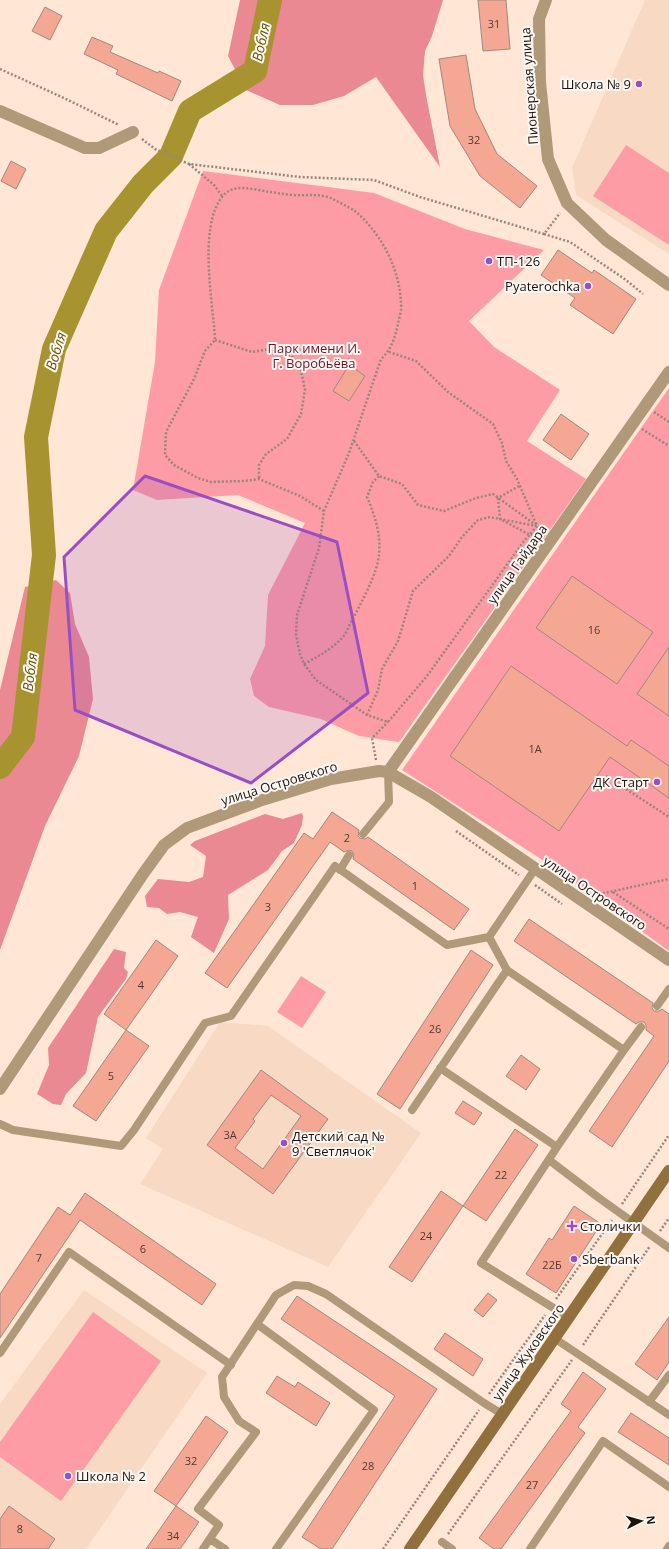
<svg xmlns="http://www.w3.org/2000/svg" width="669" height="1549" viewBox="0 0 669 1549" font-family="'Open Sans',sans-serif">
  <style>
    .built { fill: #f8d9c4 }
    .green { fill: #fd9ca4 }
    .forest { fill: #ea8992 }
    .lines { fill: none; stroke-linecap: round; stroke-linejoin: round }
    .river { stroke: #a79430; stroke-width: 24 }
    .building { fill: #f4a894; stroke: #a2877f; fill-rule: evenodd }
    .path { stroke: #98867b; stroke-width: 2.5; stroke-dasharray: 2 2; stroke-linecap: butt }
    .lane { stroke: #b09978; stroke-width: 8 }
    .street { stroke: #b09978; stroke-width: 12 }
    .secondary { stroke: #92703d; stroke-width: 12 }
    .marked { fill: #994fc2; fill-opacity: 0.2; stroke: #994fc2; stroke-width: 3; stroke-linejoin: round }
    .poi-dot { fill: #994fc2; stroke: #fdf8f4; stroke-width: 1.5 }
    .labels { text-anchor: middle; stroke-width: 4; stroke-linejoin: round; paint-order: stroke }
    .number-label { font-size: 11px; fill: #523830 }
    .poi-label { font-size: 13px; fill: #1c130e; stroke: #fdf8f4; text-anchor: start }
    .street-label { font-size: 13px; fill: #1c130e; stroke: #fdf8f4 }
    .park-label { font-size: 13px; fill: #6a1426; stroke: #fdf8f4 }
    .water-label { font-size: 14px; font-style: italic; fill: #625508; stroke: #fdf8f4 }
  </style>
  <rect width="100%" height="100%" fill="#ffe6d5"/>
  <path class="built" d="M645,0H669V254L576,195L572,168Z
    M220,1022L268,1026L421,1133L328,1267L140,1184L163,1149L146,1138Z
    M84,1290L207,1373L86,1549H0V1404Z"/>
  <path class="green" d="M626,145L669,173V245L593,196Z
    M203,171L374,193L465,229L544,250L469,321L494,347L560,390L527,441L586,479L399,742L359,736L321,719L269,707L254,696L250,679L265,646L268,595L305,523L238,495L157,500L133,490L155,362L159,290Z
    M669,388V951L552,866L402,770Z
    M301,976L326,992L302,1028L277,1012Z
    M93,1312L161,1361L61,1501L0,1457V1442Z"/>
  <path class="forest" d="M240,0H443L432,36L425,51L423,75L426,95L440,167L376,77L344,96L313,105H280L246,90L228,56Z
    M56,580L70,593L75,624L89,657L93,699L79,756L45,826L0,950V690L25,587Z
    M302,813L303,817L302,825L294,843L282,851L268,870L228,895L229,919L214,953L191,937L198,917L180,912L167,914L159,908L147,907L145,896L158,879L189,882L203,877L206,856L190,845L195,841L265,814L283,819Z
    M114,949L126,952L124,968L128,972L126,979L98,1017L86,1073L66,1094L61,1105L53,1104L37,1094L49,1065L48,1048Z"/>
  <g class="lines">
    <path class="river" d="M0,767L23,737L44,555L36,437L54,349L106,231L143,184L171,156L190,111L255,71L270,0"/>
  </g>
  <path class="building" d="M478,0H506L510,49L483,51Z
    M45,7L62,16L50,40L32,31Z
    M92,37L113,46L110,52L158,73L159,71L181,81L172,101L116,74L118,70L84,54Z
    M466,55L475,109L497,154L537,186L520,208L480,176L450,126L439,59Z
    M11,161L26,169L16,189L1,181Z
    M558,250L592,273L594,270L636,299L613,334L570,305L575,298L541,275Z
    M349,365L365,376L349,401L333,391Z
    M561,414L589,434L571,460L543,440Z
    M572,576L653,632L617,684L536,628Z
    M669,647V716L637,694Z
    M511,666L627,746L631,740L669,766V798L610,757L559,831L450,756Z
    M332,812L359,830L358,836L360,838L365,839L368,837L469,909L454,930L353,859L354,855L352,851L349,850L344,852L330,842L227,988L205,973L304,833L313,839Z
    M529,919L653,1003L652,1008L654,1011H659L662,1009L669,1014V1061L612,1147L589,1131L654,1036L646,1030V1025L644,1022H639L636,1024L514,941Z
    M156,940L178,956L126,1030L104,1014Z
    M471,950L493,965L400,1109L377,1094Z
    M126,1030L149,1046L96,1121L73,1106Z
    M521,1055L540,1069L526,1090L506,1076Z
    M261,1070L328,1119L273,1194L207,1145ZM271,1095L301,1116L263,1169L235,1148L255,1121L253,1119Z
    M463,1101L482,1113L474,1125L455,1113Z
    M515,1129L538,1145L486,1221L463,1206Z
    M441,1191L463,1206L412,1282L389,1267Z
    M85,1193L216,1284L202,1305L80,1220L0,1338V1294L58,1207L70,1215Z
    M574,1206L601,1224L556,1293L526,1274L549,1238L552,1240Z
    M488,1293L497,1300L483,1317L474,1310Z
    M297,1296L437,1389L332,1549H321L302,1537L395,1396L281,1319Z
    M669,1317V1362L657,1380L635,1364Z
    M445,1333L483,1359L473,1376L434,1349Z
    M583,1372L606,1389L578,1427L585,1433L501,1549H494L479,1538L571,1411L561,1404Z
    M277,1376L295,1387L298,1382L330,1403L316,1426L266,1393Z
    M631,1413L669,1438V1465L618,1432Z
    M206,1416L228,1432L176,1506L154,1491Z
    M9,1506L55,1539L48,1549H0V1519Z
    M176,1506L199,1522L180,1549H146Z"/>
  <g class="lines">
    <path class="path" d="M0,69L64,98L119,125
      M142,139L155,149L189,164L300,177L374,180L420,197L544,234L560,213
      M189,164L214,185L222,196
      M544,234L570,242L626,280L643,294
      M215,340L252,352L270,349L291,355L301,370L305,390L301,414L287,439L266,454L259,465V479
      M654,412L669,422
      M642,429L669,446
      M354,441L379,476L402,484L418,505L444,511L476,498L493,494L544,531
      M519,486L498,498L500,519L530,535L542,530
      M324,511L300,496L259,479L244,481L211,482L198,478L174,465L165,455L166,432L194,379L205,351L215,340C213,302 198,228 222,197C233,182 255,190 270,192C277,193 284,194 292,195C306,196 320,193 333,199C340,203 349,207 355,211C381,233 400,269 401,304C402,310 399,318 398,324C395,338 391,350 381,359L349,453L324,511L319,548L297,615L296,635L300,654L304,664L316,680L367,715L388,722L427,676L524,541L537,526L517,479L506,461L502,443L493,424L448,392L416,361L389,352
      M304,664C317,657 329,651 340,640C345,636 348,628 351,622C360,605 378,573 379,554C381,534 375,516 367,497L373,482L379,476
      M367,715L378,690L382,669L398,641L413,591L449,556L462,537L478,520L490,517L536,526
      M376,760L372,738L388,722
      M606,776L669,817
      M456,831L519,875
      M535,885L562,904
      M613,892L669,929
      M595,895L669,879
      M622,1204L669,1135
      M660,1231L669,1218
      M556,1299L612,1220
      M583,1345L650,1246
      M489,1394L545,1315
      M448,1534L572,1360
      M383,1549L479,1410"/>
    <path class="lane" d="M363,834L389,802L388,772
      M340,870L349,855
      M489,937L507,970L624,1050L557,1147
      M657,1006L669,989
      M624,1050L641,1027
      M440,1068L557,1147L481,1263L568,1317
      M412,1110L507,970
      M0,1124L13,1130L121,1146L134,1130L205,1023L231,1016L335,866L447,945L489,937L535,869
      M549,1160L599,1198L669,1248
      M257,1324L374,1410L276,1549
      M554,1338L669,1415
      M0,1353L69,1252L231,1365
      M649,1402L669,1375
      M210,1539L225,1549
      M442,1542L452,1549
      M203,1549L219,1525L198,1509L256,1432L239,1421L224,1397L222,1377L276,1295L294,1285L308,1286L326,1294L484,1403L502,1414
      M530,1549L603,1441L669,1487
      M667,1549L669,1546"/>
    <path class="street" d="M546,0L539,19L540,82L548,159L567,203L606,240L669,285
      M0,111L85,148H99L133,132
      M388,772L669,372
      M0,1089L143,874L164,845L187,828L262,800L331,779L379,771L388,772L431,797L669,960"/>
    <path class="secondary" d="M410,1549L669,1171"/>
  </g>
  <path class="marked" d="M145,476L337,542L368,693L251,783L75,710L64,557Z"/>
  <g class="poi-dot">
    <circle cx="639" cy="84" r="4"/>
    <circle cx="489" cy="261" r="4"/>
    <circle cx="588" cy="286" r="4"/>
    <circle cx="657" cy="782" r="4"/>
    <circle cx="284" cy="1143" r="4"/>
    <path d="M570 1220h4v4h4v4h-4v4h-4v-4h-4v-4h4z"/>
    <circle cx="574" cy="1259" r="4"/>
    <circle cx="68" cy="1476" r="4"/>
  </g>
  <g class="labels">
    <g class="number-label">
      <text x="494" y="28">31</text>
      <text x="474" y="144">32</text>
      <text x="594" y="634">16</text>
      <text x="535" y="753">1А</text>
      <text x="347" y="842">2</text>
      <text x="415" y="890">1</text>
      <text x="268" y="911">3</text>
      <text x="141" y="989">4</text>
      <text x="435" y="1033">26</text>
      <text x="111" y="1080">5</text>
      <text x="230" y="1139">3А</text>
      <text x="501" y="1179">22</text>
      <text x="426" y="1240">24</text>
      <text x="143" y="1253">6</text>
      <text x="39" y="1262">7</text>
      <text x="552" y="1269">22Б</text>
      <text x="191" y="1465">32</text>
      <text x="368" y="1470">28</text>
      <text x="532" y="1489">27</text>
      <text x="20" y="1533">8</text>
      <text x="173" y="1540">34</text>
    </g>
    <g class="poi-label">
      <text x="631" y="89" text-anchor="end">Школа № 9</text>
      <text x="497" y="266">ТП-126</text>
      <text x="580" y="291" text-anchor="end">Pyaterochka</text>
      <text x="649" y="787" text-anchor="end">ДК Старт</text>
      <text x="292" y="1141">Детский сад №<tspan x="292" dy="15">9 'Светлячок'</tspan></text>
      <text x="580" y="1231">Столички</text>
      <text x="582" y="1264">Sberbank</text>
      <text x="76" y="1481">Школа № 2</text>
    </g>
    <g class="street-label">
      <text transform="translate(529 86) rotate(-94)" y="5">Пионерская улица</text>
      <text transform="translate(517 564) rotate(-55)" y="5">улица Гайдара</text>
      <text transform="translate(279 783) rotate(-17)" y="5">улица Островского</text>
      <text transform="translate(595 893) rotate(34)" y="5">улица Островского</text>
      <text transform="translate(528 1352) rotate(-55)" y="5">улица Жуковского</text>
    </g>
    <g class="park-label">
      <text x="314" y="353">Парк имени И.<tspan x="314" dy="15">Г. Воробьёва</tspan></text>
    </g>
    <g class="water-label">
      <text transform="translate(261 42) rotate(-78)" y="5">Вобля</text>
      <text transform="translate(56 351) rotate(-73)" y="5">Вобля</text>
      <text transform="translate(30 672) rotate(-83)" y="5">Вобля</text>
    </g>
  </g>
  <g transform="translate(641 1521) rotate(84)" stroke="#fdf8f4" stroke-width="3" paint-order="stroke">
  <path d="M0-3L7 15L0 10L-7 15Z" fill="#1c130e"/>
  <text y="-6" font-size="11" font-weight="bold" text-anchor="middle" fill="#1c130e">N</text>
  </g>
</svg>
